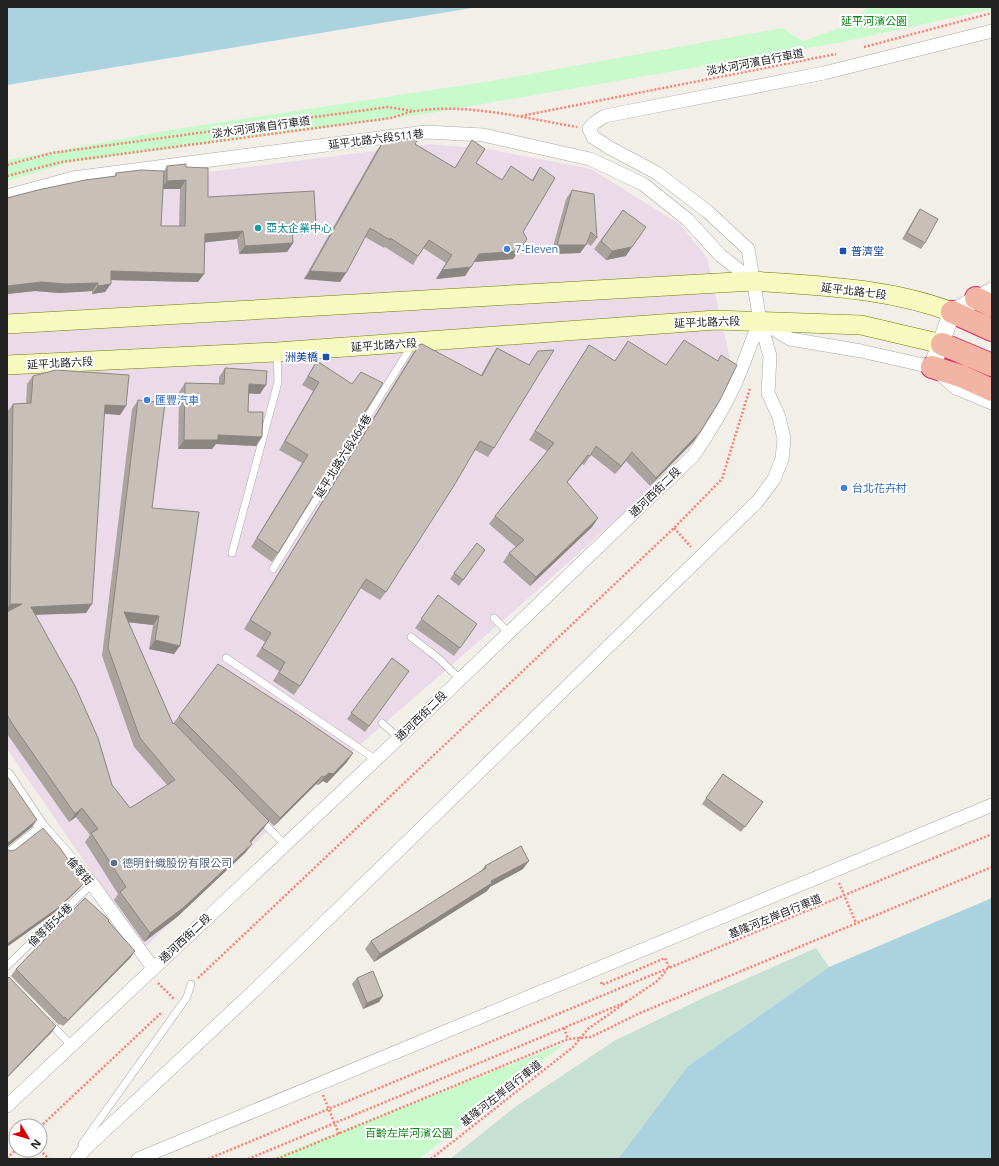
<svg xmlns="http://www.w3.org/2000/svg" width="999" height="1166" viewBox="0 0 999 1166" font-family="'Open Sans','Noto Sans TC',sans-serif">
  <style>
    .industrial { fill: #ebdbe8 }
    .wetland { fill: #c6e0d4 }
    .park { fill: #c8facc }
    .water { fill: #aad3df }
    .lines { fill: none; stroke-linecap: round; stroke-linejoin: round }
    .service-casing { stroke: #a9a9a9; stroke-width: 8 }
    .minor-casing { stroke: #a9a9a9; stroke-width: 14 }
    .tertiary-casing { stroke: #a9a9a9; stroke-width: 18 }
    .secondary-casing { stroke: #707d05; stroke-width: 20 }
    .trunk-casing { stroke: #dc2a67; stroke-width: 24 }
    .path { stroke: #fa8072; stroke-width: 2.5; stroke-dasharray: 2 2; stroke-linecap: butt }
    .service { stroke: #fff; stroke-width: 7 }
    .minor { stroke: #fff; stroke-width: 13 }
    .tertiary { stroke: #fff; stroke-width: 17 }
    .secondary { stroke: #f7fabf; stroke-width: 19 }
    .trunk { stroke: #f2b4a3; stroke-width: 22 }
    .wall { fill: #aba49e; fill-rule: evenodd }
    .shaded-wall { fill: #8b8681 }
    .building { fill: #c7bfb8; stroke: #8b8681 }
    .culture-dot { fill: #0f9aa8; stroke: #fff; stroke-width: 1.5 }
    .shop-dot { fill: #3f7fe0; stroke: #fff; stroke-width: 1.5 }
    .transit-dot { fill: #1a4fb4; stroke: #fff; stroke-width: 1.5 }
    .service-dot { fill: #5c6f8a; stroke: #fff; stroke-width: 1.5 }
    .labels { text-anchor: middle; stroke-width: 4; stroke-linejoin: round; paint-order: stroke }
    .park-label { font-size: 11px; fill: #0c8416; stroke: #fff }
    .street-label { font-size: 11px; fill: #222; stroke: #fff }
    .culture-label { font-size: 11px; fill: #0d838f; stroke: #fff; text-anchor: start }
    .shop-label { font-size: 11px; fill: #366cbe; stroke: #fff; text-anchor: start }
    .transit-label { font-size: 11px; fill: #164399; stroke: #fff; text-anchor: start }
    .service-label { font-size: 11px; fill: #4e5e75; stroke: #fff; text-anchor: start }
  </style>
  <rect width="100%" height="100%" fill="#f2efe9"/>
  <path class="industrial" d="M429,144L488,149L591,169L681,225L707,258L729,354L732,374L703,430L667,474L531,596L356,748L144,948L7,749V205L60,191Z"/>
  <path class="wetland" d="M816,948L829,967L688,1066L618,1159H450L515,1107L614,1041L705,997Z"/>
  <path class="park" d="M869,7H992V9L842,42L431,113L67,163L7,181V160L170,130L497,80L782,28L803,41L845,26Z
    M565,1043L419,1159H270Z"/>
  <path class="water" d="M7,7H478L7,85Z
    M992,898V1159H618L688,1066L829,967Z"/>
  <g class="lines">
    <defs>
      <path id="service" d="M232,553L278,382L277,352
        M273,569L412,345
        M494,618L509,633
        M411,637L438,658L460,679
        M226,658L375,759
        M382,723L399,738
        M260,819L285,845
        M7,853L41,826
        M7,966L92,884
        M49,1022L71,1045
        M84,1150L82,1144L187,997L191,984"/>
      <path id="minor" d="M7,196L73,178L426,132L483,135L590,159L643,184L688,220L720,255L753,281
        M762,322L790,339L861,351L932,367L956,388L992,403
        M7,775L41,826L92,884L153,968
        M7,1106L399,738L693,456C709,433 723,410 735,384C744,364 751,342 760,321
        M77,1159L84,1150L257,988L757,502L774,479L782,459L784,439L779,417L768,393L770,356L760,321L748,249L708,212L657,173L610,148L593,137L589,129L594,123L605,116L824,73L992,31
        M138,1159L992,805"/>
      <path id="tertiary" d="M932,367L952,312L992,291"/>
      <path id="secondary" d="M7,324L753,281C820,286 889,288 952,312
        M7,365L277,352L716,320L861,325L942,344"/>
      <path id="trunk" d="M976,298L992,306
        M952,312L992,330
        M942,344L992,365
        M932,367L961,376L992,390"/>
    </defs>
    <use href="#service" class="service-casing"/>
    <use href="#minor" class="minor-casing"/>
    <use href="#tertiary" class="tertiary-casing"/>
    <use href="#secondary" class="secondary-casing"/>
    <use href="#trunk" class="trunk-casing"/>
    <path class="path" d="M864,47L992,13
      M521,116L836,54
      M7,165L52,153L388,107L413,111
      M7,176L61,162L391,118C399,116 407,112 415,111C468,103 524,118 577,127
      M674,528L691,547
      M839,883L856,923
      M198,978L674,528L722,479L750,388
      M601,982L602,985L665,958L669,968
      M158,983L174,999
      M626,1002L656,982L667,970
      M564,1028L568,1039
      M323,1095L339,1134
      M40,1127L161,1013
      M40,1150L49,1159
      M7,1158L16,1150
      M208,1159L992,834
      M248,1159L626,1002
      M277,1159L568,1039L591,1037L640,1013L992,867
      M431,1159L573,1047L588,1029L622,1005"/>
    <use href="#service" class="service"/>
    <use href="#minor" class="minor"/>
    <use href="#tertiary" class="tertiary"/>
    <use href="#secondary" class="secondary"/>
    <use href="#trunk" class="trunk"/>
  </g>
  <path class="wall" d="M472,140L476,163L502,180L511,166L532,180L540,167L523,232L513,259L474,262L465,276L436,279L446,263L423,248L413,265L385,247L384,248L365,237L346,273L340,282L304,279L377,150L383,142L415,144L455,168Z
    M167,166L186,167L208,197L310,234L292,235L293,243L287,252L239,254L237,239L205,242L204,274L198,282L111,280L105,292L92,294V291L60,293L35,291L7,294V198L114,177L116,173L164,171ZM163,189H180L179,226H161Z
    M572,190L597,238L591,246L587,243L580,253L551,254L566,199Z
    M920,209L925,243L921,249L902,239L916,215Z
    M623,210L626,256L606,260L594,249Z
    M628,341L694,441L650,486L626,461L615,474L591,455L584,465L582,464L567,482L598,518L592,527L530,586L503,562L509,553L516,547L489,524L495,516L547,451L529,440L589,345L615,361Z
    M419,345L481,375L491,357L497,348L529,365L538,351L494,448L488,457L475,450L386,592L380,600L360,588L300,686L294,695L273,681L279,671L256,656L265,642L244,629L413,353Z
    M317,361L352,384L278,553L272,562L251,547L302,463L279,450L313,391L302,385Z
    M225,368L260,394L248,393V412L262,437L256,446L216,444L212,449H178L179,392L185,383L219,384V377Z
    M33,376L126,406L120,415L104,414L86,613L35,615L112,785L130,808L167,785L134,747L102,656L132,409L138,400L152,508L174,654L149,649L153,625L128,622L173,724L179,716L347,762L327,783L323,781L318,785L316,784L274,826L269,821L263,829L250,842L246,852L177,917L144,942L114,900L118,894L85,842L90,835L76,817L69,822L7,734V412L13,404H26L27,384Z
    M485,550L459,586L450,579L454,573Z
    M438,595L471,633L454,656L415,628Z
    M392,658L409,671L365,732L347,719Z
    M723,774L763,802L741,832L702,804Z
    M485,866L523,869L490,887L487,891L374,962L365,949L371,941L480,872Z
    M108,921L135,951L130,958L63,1026L60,1024L59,1025L11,976L16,969Z
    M357,978L383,996L379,1002L363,1009L352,984Z"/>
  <path class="shaded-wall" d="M186,180L180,189H161L167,181Z
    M316,226L310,234L286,235L292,227Z
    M243,231L237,239L200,243L205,234Z
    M293,243L287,252L239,254L245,246Z
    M557,245H586L580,253L551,254Z
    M632,247L626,256L606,260L612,251Z
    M519,251L513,259L473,262L479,254Z
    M471,267L465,276L436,279L442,270Z
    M111,271L204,274L198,282L106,280Z
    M310,271L346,273L340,282L304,279Z
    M41,282L98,283L92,291L60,293L35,291L7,294V286Z
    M111,284L105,292L92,294L98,286Z
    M249,384L266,385L260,394L243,393Z
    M105,405L126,406L120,415L99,413Z
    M700,432L694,441L650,486L656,478Z
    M218,435L262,437L256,446L216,444L212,449H178L184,440Z
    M632,452L626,461L615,474L621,466Z
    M588,455L582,464L561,490L567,482Z
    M598,518L592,527L530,586L536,577Z
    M10,604H22L7,613V609Z
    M92,604L86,613L25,615L31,607Z
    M124,612L159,616L153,625L117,621Z
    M155,640L180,646L174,654L149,649Z
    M353,753L347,762L327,783L323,781L318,785L324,777Z
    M322,776L316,784L274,826L280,818Z
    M82,808L76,817L69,822L75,814Z
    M37,820L32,827L7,847L8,843Z
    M269,821L263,829L244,850L250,841Z
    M252,844L246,852L177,917L144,942L150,933Z
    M529,861L523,869L490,887L487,891L374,962L380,954L491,881Z
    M84,883L79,889L53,914L7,947V944Z
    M135,951L130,958L63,1026L68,1020Z
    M383,996L379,1002L363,1009L367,1003Z
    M56,1026L52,1032L7,1078V1077Z"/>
  <path class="building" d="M419,137L415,144L455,168L472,140L485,149L476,163L502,180L511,166L533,181L540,167L555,178L523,232L527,239L519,251L479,254L471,267L442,270L452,255L429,240L418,256L390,238V240L370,228L346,273L310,271L383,142Z
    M186,164V167L208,168V197L314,191L316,226L292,227L293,243L245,246L243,231L205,234L204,274L111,271V284L98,286V283L66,284L41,282L7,286V198L38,190L85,180L116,176V173L141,170L164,171L161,226H185L186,180L167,181V166Z
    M572,190L594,194L597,238L591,232L586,245H557Z
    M920,209L938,219L925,243L907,233Z
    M623,210L646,227L632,247L612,251L601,241Z
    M684,340L718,361L721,355L737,365L720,400L700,432L656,478L632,452L621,466L596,446L590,456L588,455L567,482L598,518L536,577L509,553L524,540L495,516L554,443L535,431L589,345L615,361L628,341L666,365Z
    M422,344L482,376L497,348L529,365L538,351L554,350L494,448L480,441L455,484L386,592L366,579L300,686L279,673L285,662L262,648L271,633L250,620L419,345Z
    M317,361L352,384L361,372L383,383L278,553L257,538L308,455L285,441L319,382L308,376Z
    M225,368L267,371L266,385L249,384L248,412H263L262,437L218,435V440H184L185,383L224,384Z
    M56,370L129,375L126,406L105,405L92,604L31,607L75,686L98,738L112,785L130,808L175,780L140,738L108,648L138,400L165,403L152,508L199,512L180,646L155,640L159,616L124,612L173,724L174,723L269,821L250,841L252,844L183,908L150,933L120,892L126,887L91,833L98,829L82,808L75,814L13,725L7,715V612L22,604H10L13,404L31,403L33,376Z
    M477,543L485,550L463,580L454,573Z
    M438,595L477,624L460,648L421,619Z
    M392,658L409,671L369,726L351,713Z
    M218,664L298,715L353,753L333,774L329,773L324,777L322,776L280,818L179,716Z
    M723,774L763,802L745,827L706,798Z
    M7,776L37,820L8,843L7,849L10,851L15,850L43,828L60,848L84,883L58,908L7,944Z
    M521,846L529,861L491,881L492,883L380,954L371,941L486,868L485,866Z
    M85,898L109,920L108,921L135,951L68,1020L65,1017L64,1018L16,969Z
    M373,971L383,996L367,1003L357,978Z
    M9,977L56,1026L7,1077V979Z"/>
  <circle class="culture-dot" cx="258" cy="228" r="4"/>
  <g class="shop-dot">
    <circle cx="507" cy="249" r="4"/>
    <circle cx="147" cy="400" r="4"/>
    <circle cx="844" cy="488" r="4"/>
  </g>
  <g class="transit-dot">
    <rect x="839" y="247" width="8" height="8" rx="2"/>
    <rect x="322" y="353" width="8" height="8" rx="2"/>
  </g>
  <circle class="service-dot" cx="114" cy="863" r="4"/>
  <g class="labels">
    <g class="park-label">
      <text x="874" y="25">延平河濱公園</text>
      <text x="409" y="1137">百齡左岸河濱公園</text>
    </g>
    <g class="street-label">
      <text transform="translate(755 62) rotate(-11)" y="4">淡水河河濱自行車道</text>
      <text transform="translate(261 127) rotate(-8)" y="4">淡水河河濱自行車道</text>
      <text transform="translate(376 139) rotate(-7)" y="4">延平北路六段511巷</text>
      <text transform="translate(854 291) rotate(7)" y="4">延平北路七段</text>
      <text transform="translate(707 322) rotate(-2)" y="4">延平北路六段</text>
      <text transform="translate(384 345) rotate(-4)" y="4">延平北路六段</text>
      <text transform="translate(60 363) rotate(-3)" y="4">延平北路六段</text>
      <text transform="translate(343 456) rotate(-58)" y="4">延平北路六段464巷</text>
      <text transform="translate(655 492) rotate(-44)" y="4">通河西街二段</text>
      <text transform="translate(421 716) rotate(-44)" y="4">通河西街二段</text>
      <text transform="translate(80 871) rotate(49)" y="4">倫等街</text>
      <text transform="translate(775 916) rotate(-22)" y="4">基隆河左岸自行車道</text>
      <text transform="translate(50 925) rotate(-44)" y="4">倫等街54巷</text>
      <text transform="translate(185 938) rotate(-43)" y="4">通河西街二段</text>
      <text transform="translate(501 1093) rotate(-38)" y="4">基隆河左岸自行車道</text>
    </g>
    <g class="culture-label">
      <text x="266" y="232">亞太企業中心</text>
    </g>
    <g class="shop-label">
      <text x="515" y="253">7-Eleven</text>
      <text x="155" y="404">匯豐汽車</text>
      <text x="852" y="492">台北花卉村</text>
    </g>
    <g class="transit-label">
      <text x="851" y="255">普濟堂</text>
      <text x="318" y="361" text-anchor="end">洲美橋</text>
    </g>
    <g class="service-label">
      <text x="122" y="867">德明針織股份有限公司</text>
    </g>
  </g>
  <rect width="999" height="1166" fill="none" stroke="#222222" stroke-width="16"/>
  <g transform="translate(28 1138) rotate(128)"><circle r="19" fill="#ffffff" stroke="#a7a7a7"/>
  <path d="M0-3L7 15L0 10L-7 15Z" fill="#d40000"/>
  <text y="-6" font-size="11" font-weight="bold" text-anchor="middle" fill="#222222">N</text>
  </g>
</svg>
